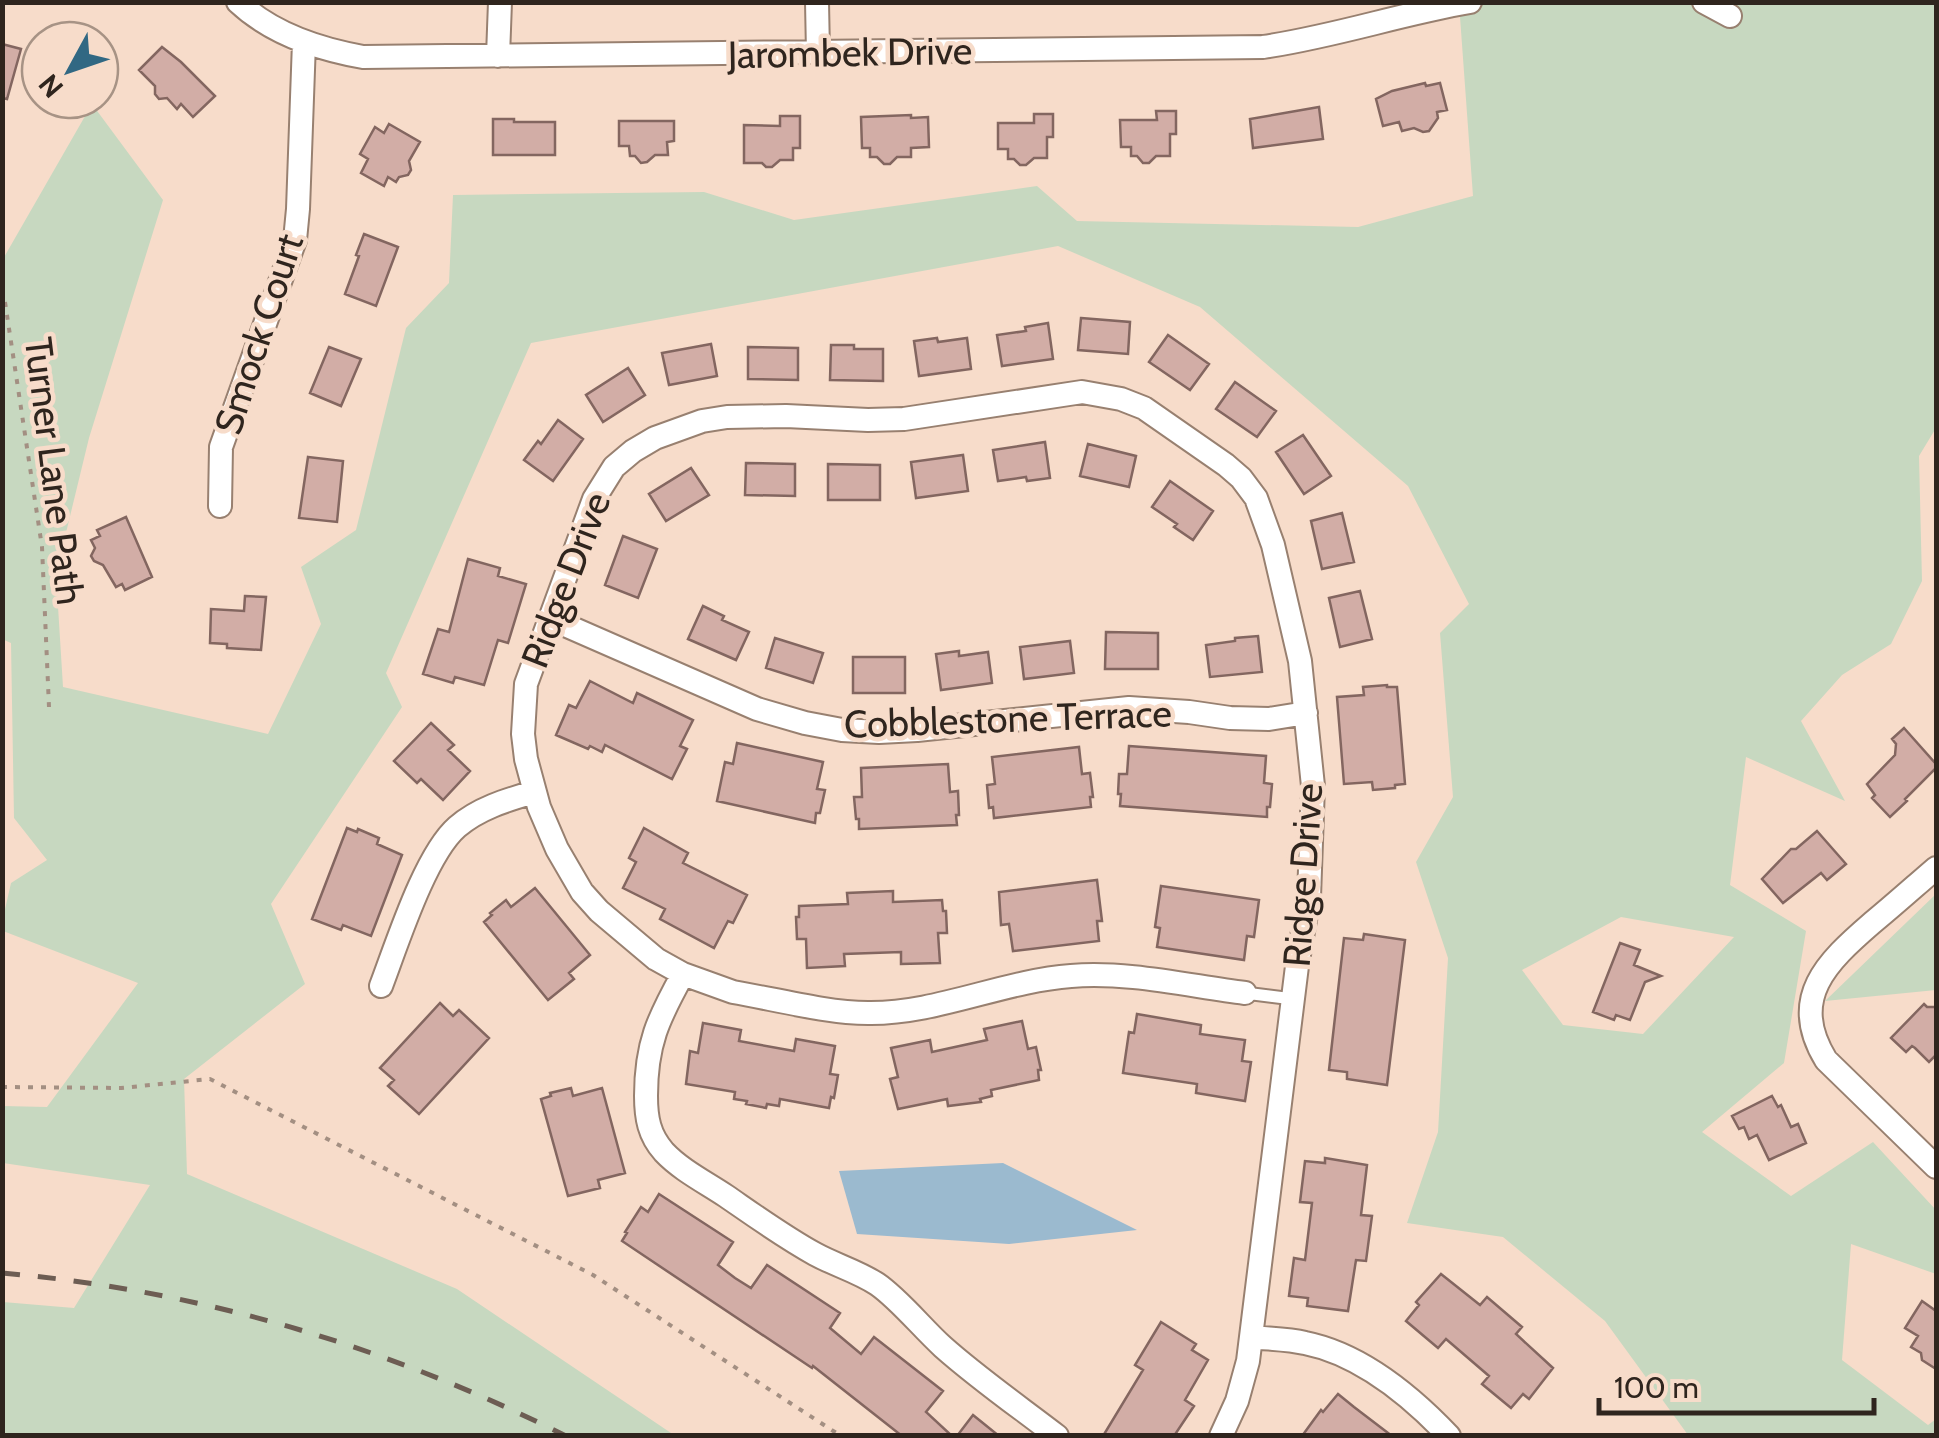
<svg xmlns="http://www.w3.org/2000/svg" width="1939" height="1438" viewBox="0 0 1939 1438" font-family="Cabin,sans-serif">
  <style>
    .green { fill: #c7d8c0; fill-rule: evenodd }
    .water { fill: #9bbacf }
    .building { fill: #d2ada6; stroke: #836660; stroke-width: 2.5 }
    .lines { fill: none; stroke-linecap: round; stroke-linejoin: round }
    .lane-casing { stroke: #988070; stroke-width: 15 }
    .street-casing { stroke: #988070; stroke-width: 26 }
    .path { stroke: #a38f82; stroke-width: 4; stroke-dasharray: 5 8; stroke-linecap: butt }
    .lane { stroke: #fff; stroke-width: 11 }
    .street { stroke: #fff; stroke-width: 22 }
    .rail { stroke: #6d5d53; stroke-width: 5; stroke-dasharray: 18 18; stroke-linecap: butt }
    .labels { text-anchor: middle; stroke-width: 9; stroke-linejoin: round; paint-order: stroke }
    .street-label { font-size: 38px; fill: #2f251e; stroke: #f7dcca }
  </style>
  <rect width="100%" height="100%" fill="#f7dcca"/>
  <path class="green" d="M1459,3H1936V428L1919,456L1922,581L1891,644L1842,675L1801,721L1845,801L1746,757L1730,885L1806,931L1784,1063L1702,1132L1791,1196L1873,1142L1936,1210V1274L1851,1244L1842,1360L1928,1425L1936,1419V1435H1688L1605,1321L1503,1237L1407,1223L1438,1132L1448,958L1416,862L1453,797L1440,633L1469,604L1408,486L1200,307L1058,246L531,343L386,673L402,707L271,904L305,984L184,1079L187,1174L457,1289L674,1435H3V1302L74,1308L150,1185L3,1163V1106L47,1107L138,983L3,931V918L11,883L47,860L14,818L11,643L2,639L3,259L92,104L163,200L89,438L56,574L63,687L268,734L321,624L301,567L356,530L406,328L449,283L453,195L704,192L794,220L1037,186L1077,221L1358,227L1473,196ZM1621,917L1734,937L1643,1034L1563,1025L1522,970Z
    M1936,894V990L1825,1001Z"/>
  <path class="water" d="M1003,1163L1137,1230L1009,1244L857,1234L839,1171Z"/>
  <path class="building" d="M2,44L21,49L7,99L2,98Z
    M162,47L181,62L215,96L193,117L181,104L177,109L167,98L159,99L155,94V86L139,70Z
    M1425,83L1426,86L1440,83L1447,110L1437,112L1438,118L1429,131L1423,132L1414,128L1402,131L1399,122L1383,126L1376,99L1392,91Z
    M1319,107L1323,139L1253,148L1250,119Z
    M1156,111H1176V134H1170V156H1156L1149,163H1143L1137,156H1131V147H1121L1120,120H1157Z
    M1034,114H1053V137H1047V158H1034L1026,165H1020L1014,159H1008V149H998V123H1034Z
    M911,115V118L928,117L929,147L911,148V157H897L890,164H884L877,157H870V148H862L861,117Z
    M780,116H800V148H793V160H780L772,167H766L762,163H744V125L780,126Z
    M493,119H514V122H555V155H493Z
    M619,121H674V141L667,142L668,155H655L647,162L641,163L635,156H630L629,146H619Z
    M389,124L420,142L409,161L411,170L408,175L399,177L396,182L388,177L384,186L361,173L368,159L360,154L375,127L384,133Z
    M364,234L398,247L376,306L345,294L359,256L356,255Z
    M1081,318L1130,322L1128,354L1078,350Z
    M1048,323L1053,359L1002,366L997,335L1026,331L1025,327Z
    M1168,335L1209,364L1190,390L1149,362Z
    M937,338L938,342L967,338L971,369L919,376L914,341Z
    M711,344L717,376L669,385L662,353Z
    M831,345H854V349H883V381L830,380Z
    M329,347L361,359L341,406L310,393Z
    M748,347L798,348V380L748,379Z
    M628,368L645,395L603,422L586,395Z
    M1235,382L1276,411L1257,437L1216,409Z
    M558,420L583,439L553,481L524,460L538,441L541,444Z
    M1303,435L1331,476L1304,494L1276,452Z
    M1045,442L1050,478L1027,481L1026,477L998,481L993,450Z
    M1088,444L1136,456L1129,487L1080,476Z
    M963,455L968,491L916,498L911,462Z
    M308,457L343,461L337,522L299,518Z
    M746,463L795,464V496L745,495Z
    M828,464L880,465V500H828Z
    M691,468L709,495L666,521L649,494Z
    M1170,481L1213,511L1193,540L1174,527L1177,524L1152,507Z
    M1342,513L1354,562L1322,569L1311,521Z
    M126,517L152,577L125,590L122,584L116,587L103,565L94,561L91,556L95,548L91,540L100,536L97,530Z
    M623,536L657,549L638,598L605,585Z
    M468,559L500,568L498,576L526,584L508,643L498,640L484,685L455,677L453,683L423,674L438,629L449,632Z
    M1360,591L1372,639L1340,647L1329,598Z
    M245,596L266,597L261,650L227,648V644L210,643L211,609L244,611Z
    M703,606L724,616L722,620L749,632L736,660L688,639Z
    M1106,632L1158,633V669H1105Z
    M1258,636L1262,672L1210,677L1206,645L1235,641V638Z
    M775,638L823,653L813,683L766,668Z
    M1070,641L1074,673L1024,679L1020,647Z
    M959,651V656L988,652L992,683L941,690L936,654Z
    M853,657H905V693H853Z
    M590,681L633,703L637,693L693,720L680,746L687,749L672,779L605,745L602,752L590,746L588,749L556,735L569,705L576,708Z
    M1387,685V687H1397L1405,784L1395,785V788L1373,790L1372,782L1344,784L1337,697L1364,695L1363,687Z
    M431,723L454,745L448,750L470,771L443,800L421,779L417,783L394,761Z
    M1904,728L1936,764V768L1905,799L1907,801L1890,817L1872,798L1875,795L1867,784L1895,755L1896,744L1892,739Z
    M737,743L823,762L817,789L825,790L820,813H816L815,823L717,801L725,762L733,764Z
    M1129,746L1266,756L1264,783L1272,784L1270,807H1267V817L1120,806L1121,794H1118L1119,774H1127Z
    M1079,747L1082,774L1090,773L1093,797H1090L1091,807L994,818L993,807L989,808L987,785L995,784L992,757Z
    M948,764L950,792L958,791L959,815H956L957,825L859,829V819H856L854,797H862L861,768Z
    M347,828L357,832L358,829L379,838L377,844L402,855L371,936L343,925L341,930L312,919Z
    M644,828L688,853L683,863L747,895L733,923L728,921L714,948L660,919L665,909L623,888L636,862L629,858Z
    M1817,831L1846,864L1827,880L1821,873L1783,903L1762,879L1791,849H1796Z
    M1097,880L1102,921H1097L1099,941L1013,951L1009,924L1001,925L999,892Z
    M1161,886L1259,900L1254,937L1247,936L1244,960L1157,947L1160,928L1155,927Z
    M535,888L590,955L569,973L574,979L548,1000L484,922L492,915L490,913L506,900L511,907Z
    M893,891V902L942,900L943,911H946L947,933H938L940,963L901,964V952L844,954L845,966L807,968L806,939H797L796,917H799V906L848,904L847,893Z
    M1364,934L1405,940L1387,1085L1347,1079V1072L1329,1070L1344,938L1363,940Z
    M1620,943L1640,950L1634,965L1661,976L1645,982L1630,1020L1616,1015L1614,1020L1593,1012Z
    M440,1003L453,1016L459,1010L489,1038L419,1114L388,1086L394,1080L380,1068Z
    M1924,1004L1927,1007H1936V1055L1929,1062L1915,1048L1912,1046L1906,1052L1891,1038Z
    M1137,1014L1201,1025L1200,1034L1245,1040L1242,1061L1251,1062L1245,1101L1196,1093L1197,1084L1123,1073L1129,1032L1134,1033Z
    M1022,1021L1028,1049L1036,1047L1041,1070H1038L1039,1080L991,1090L992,1096L980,1099L981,1102L948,1106L947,1099L898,1109L890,1079L898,1077L891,1048L930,1040L932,1052L987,1040L984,1029Z
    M703,1023L741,1030L739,1041L794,1051L796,1039L835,1046L830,1074L838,1075L834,1098L831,1097L829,1108L780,1099L779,1106L767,1104L766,1108L746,1104L747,1101L734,1099L735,1092L686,1084L690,1051L698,1053Z
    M571,1088L573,1096L602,1088L625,1173L598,1180L600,1188L568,1196L541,1099L551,1096L550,1093Z
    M1772,1096L1778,1107L1781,1105L1791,1127L1798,1124L1806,1143L1769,1160L1757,1135L1749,1139L1744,1127L1739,1129L1732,1116Z
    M1325,1158L1367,1165L1361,1215L1372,1216L1366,1261L1356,1260L1348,1311L1307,1306L1308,1298L1289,1296L1294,1258L1305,1260L1312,1203L1300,1202L1305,1161L1325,1163Z
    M659,1194L733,1242L718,1265L735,1278L751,1288L767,1265L840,1313L830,1328L861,1354L874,1337L943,1391L926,1412L952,1436H902L813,1366L812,1368L622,1241L627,1233L625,1232L641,1207L648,1212Z
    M1441,1274L1480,1305L1487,1297L1522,1327L1516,1334L1553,1368L1529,1399L1523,1394L1511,1408L1482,1384L1489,1376L1446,1339L1438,1348L1406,1321L1419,1305L1416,1302Z
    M1922,1301L1936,1311V1369L1922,1360L1921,1353L1911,1347L1918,1336L1905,1328Z
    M1161,1322L1196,1344L1192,1350L1208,1360L1185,1400L1194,1406L1174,1436H1103L1143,1370L1135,1365Z
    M1338,1394L1354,1407L1392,1436H1302L1321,1410L1323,1412Z
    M973,1415L999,1436H957Z"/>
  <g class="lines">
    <defs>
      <path id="lane" d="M1245,993L1293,999"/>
      <path id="street" d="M238,2C272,34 318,49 363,57L1263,47C1333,37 1400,14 1470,2
        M817,2L818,53
        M1704,2L1730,16
        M498,56L500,2
        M220,506L221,447L295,240L298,209L304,42
        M549,618L757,709L805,723L842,730L879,732L917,730L1129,708L1189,712L1230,718L1269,719L1306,713
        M1936,868C1915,886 1894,905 1872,923C1827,962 1788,998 1826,1060L1936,1167
        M683,974C658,1019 646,1044 646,1096C646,1118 649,1135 664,1152C681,1170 705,1182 726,1196C755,1216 784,1237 815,1254C835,1265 857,1271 877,1284C899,1299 922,1328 943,1347C979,1379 1018,1406 1057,1436
        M381,986C397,944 425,855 457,827C479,808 507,800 534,792
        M1251,1337C1269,1339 1288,1339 1305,1343C1360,1354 1411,1396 1449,1436
        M1221,1436L1237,1401L1248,1361L1297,966L1309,897L1313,786L1300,661L1273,545L1256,498L1241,478L1226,465L1144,408L1121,399L1082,392L904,419L868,420L786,416L727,417L702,421L655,438L633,451L614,467L594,499L526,684L523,734L526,759L539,807L557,849L582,892L599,911L656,959L683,974L733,992C774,999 828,1013 868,1013C936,1014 1003,981 1071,976C1126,971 1189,986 1245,993"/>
    </defs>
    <use href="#lane" class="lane-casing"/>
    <use href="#street" class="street-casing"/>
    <path class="path" d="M5,302L42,547L49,707
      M2,1087L121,1088L210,1079L593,1275L841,1436"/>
    <use href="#lane" class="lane"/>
    <use href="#street" class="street"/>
    <path class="rail" d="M2,1273C200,1290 389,1347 566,1436"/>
  </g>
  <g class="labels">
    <g class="street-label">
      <text transform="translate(850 53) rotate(-1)" y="13">Jarombek Drive</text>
      <text transform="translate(259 334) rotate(-72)" y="13">Smock Court</text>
      <text transform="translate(54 471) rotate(83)" y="13">Turner Lane Path</text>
      <text transform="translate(566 580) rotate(-69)" y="13">Ridge Drive</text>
      <text transform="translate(1008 719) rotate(-2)" y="13">Cobblestone Terrace</text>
      <text transform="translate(1303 875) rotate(-86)" y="13">Ridge Drive</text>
    </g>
  </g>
  <rect width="1939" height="1438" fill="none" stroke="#2f251e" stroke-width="10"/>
  <g transform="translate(70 70) rotate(230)"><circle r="48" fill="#f7dcca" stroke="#a79385" stroke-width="2.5"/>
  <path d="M0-8L18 38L0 25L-18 38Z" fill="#316883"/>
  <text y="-15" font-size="28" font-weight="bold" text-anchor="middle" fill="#2f251e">N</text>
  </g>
  <path d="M1599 1398v15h275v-15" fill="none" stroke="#2f251e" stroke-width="5"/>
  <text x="1614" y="1398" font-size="30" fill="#2f251e" stroke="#f7dcca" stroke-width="8" paint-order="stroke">100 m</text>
</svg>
